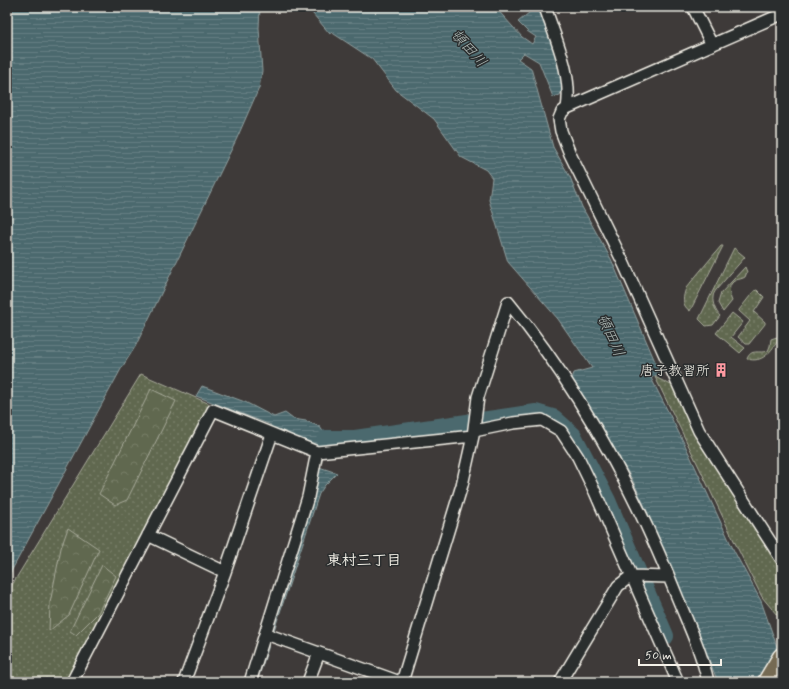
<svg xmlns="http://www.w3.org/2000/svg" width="789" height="689" viewBox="0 0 789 689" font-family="Mynerve,'Klee One',sans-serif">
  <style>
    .grass { fill: url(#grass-dots); stroke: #aaac9c }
    .forest { fill: url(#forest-crowns); stroke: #aaac9c }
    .water { fill: url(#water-rules); stroke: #8f9f9f }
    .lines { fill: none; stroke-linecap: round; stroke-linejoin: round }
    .river { stroke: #4b696e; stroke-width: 20 }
    .street-casing { stroke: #f4f1e8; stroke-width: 14 }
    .primary-casing { stroke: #f4f1e8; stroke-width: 21 }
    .street { stroke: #2a2d2e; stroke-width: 11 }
    .primary { stroke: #746b52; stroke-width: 18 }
    .labels { text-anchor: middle; stroke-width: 3; stroke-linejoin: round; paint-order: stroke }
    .poi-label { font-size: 14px; fill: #f4f1e8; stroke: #2a2d2e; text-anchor: end }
    .water-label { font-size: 15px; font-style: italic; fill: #b0bbb7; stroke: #2a2d2e }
    .neighbourhood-label { font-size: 15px; font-weight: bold; fill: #f4f1e8; stroke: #2a2d2e }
  </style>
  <defs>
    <pattern id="grass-dots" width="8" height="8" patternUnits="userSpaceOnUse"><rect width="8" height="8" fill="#60684f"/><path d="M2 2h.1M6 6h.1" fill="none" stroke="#777e68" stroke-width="1.8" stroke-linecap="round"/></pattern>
    <pattern id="forest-crowns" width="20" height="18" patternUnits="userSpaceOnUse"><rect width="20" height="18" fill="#60684f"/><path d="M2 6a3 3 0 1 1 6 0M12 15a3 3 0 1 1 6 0" fill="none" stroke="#777e68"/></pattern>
    <pattern id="water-rules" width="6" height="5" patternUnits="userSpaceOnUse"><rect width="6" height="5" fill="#4b696e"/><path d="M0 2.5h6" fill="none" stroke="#667f83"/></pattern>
  </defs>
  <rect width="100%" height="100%" fill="#3e3a39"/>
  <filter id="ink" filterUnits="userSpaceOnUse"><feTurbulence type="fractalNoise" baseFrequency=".025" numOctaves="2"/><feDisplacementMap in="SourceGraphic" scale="8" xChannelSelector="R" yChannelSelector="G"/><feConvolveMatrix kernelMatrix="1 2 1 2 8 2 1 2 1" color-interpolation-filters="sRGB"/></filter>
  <g filter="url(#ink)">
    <path class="grass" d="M721,246H723L690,311C681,305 683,297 686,288Z
      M734,248L745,257L716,290C715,292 713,294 713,297C712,303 716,312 720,316L713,325L706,326L699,319Z
      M745,267L747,272L745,277C742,279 739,279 736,280C727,284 729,294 732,301L723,312L718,303L721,293Z
      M757,290L764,297L754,312L765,322V324L749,344H746L738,337L750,321L739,311V310L754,291Z
      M732,313L743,322L731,337L745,348L740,353L716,333Z
      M777,337L778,339V341C769,353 763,363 747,359C751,348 759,354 768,351L770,346L771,339Z
      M141,374L210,404L67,682H7V593Z
      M655,377L675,387L708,452L782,571V621L762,597L738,549L700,469Z"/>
    <path class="forest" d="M151,389L176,401L127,500L115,505L99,494Z
      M68,528L99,549L69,615L49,631L50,603L61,548Z
      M102,565L116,576L98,613L76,635L70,631Z"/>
    <path class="water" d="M7,7H260L259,28L262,71L259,88L237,138L135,347L121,369L7,579Z
      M307,7H495L522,37L532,44L536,37L527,31L518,22L536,7H540L551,35L564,81L560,95L553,97L539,62L524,53L518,59L531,68L553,147L570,177L582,207L611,259L660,373L651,378L685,445L734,551L761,601L782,661V682H718L646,509L632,479L572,379L574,373L592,368L558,319L508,262L489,200L492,178L486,170L461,157L434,119L396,90L372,59L331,32L330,34Z
      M202,386L245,402L274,417L285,413L293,419L306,421L320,427L326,436V440L314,447L269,429L271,425L196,396Z
      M319,467L337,473L325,485L319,494L257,682H252Z"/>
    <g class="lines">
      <path class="river" d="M326,440H355L536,414L553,419L572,436L606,501L664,636"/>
      <defs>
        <path id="street" d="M545,7C555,38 573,75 567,108
          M693,7L712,45
          M782,14L567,108L562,112L559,119L561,131L570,154L624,264L699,431L782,560
          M474,431L513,423L542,420L561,431L578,457L595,492L678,682
          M148,535L225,572
          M266,634L400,682
          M72,682L213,410L317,452L473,436
          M184,682L225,572L272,434
          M250,682L308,497L317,452
          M308,682L319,653
          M402,682L462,485L473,436L478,397L508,302C581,390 636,494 678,599C689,626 702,653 708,682
          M560,682L618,586L631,576L669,577"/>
        <path id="primary" d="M767,682L782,657"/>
      </defs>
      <use href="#street" class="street-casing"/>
      <use href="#primary" class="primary-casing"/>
      <use href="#street" class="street"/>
      <use href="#primary" class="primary"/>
    </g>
  </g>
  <defs>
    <symbol id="building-bare" viewBox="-9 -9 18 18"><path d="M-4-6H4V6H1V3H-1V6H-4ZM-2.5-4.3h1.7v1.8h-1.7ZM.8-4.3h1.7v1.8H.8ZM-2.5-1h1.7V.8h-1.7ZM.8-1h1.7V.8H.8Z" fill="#ff9aa2" stroke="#2a2d2e" stroke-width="2.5" paint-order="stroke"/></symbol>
  </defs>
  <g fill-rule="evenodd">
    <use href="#building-bare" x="711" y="360" width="20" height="20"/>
  </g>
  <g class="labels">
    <g class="poi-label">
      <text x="710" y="375">唐子教習所</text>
    </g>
    <g class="water-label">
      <text transform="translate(469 48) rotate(48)" y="5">頓田川</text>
      <text transform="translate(611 335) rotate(66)" y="5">頓田川</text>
    </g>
    <g class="neighbourhood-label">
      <text x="364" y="565">東村三丁目</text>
    </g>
  </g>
  <rect width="789" height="689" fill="none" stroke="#2a2d2e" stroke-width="24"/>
  <rect x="12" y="12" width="765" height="665" fill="none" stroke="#f4f1e8" stroke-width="1.5" filter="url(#ink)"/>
  <path d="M639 659v6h82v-6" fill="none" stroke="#f4f1e8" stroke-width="2"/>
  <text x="645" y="659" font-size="12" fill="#f4f1e8" stroke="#2a2d2e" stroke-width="3" paint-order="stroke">50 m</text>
</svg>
